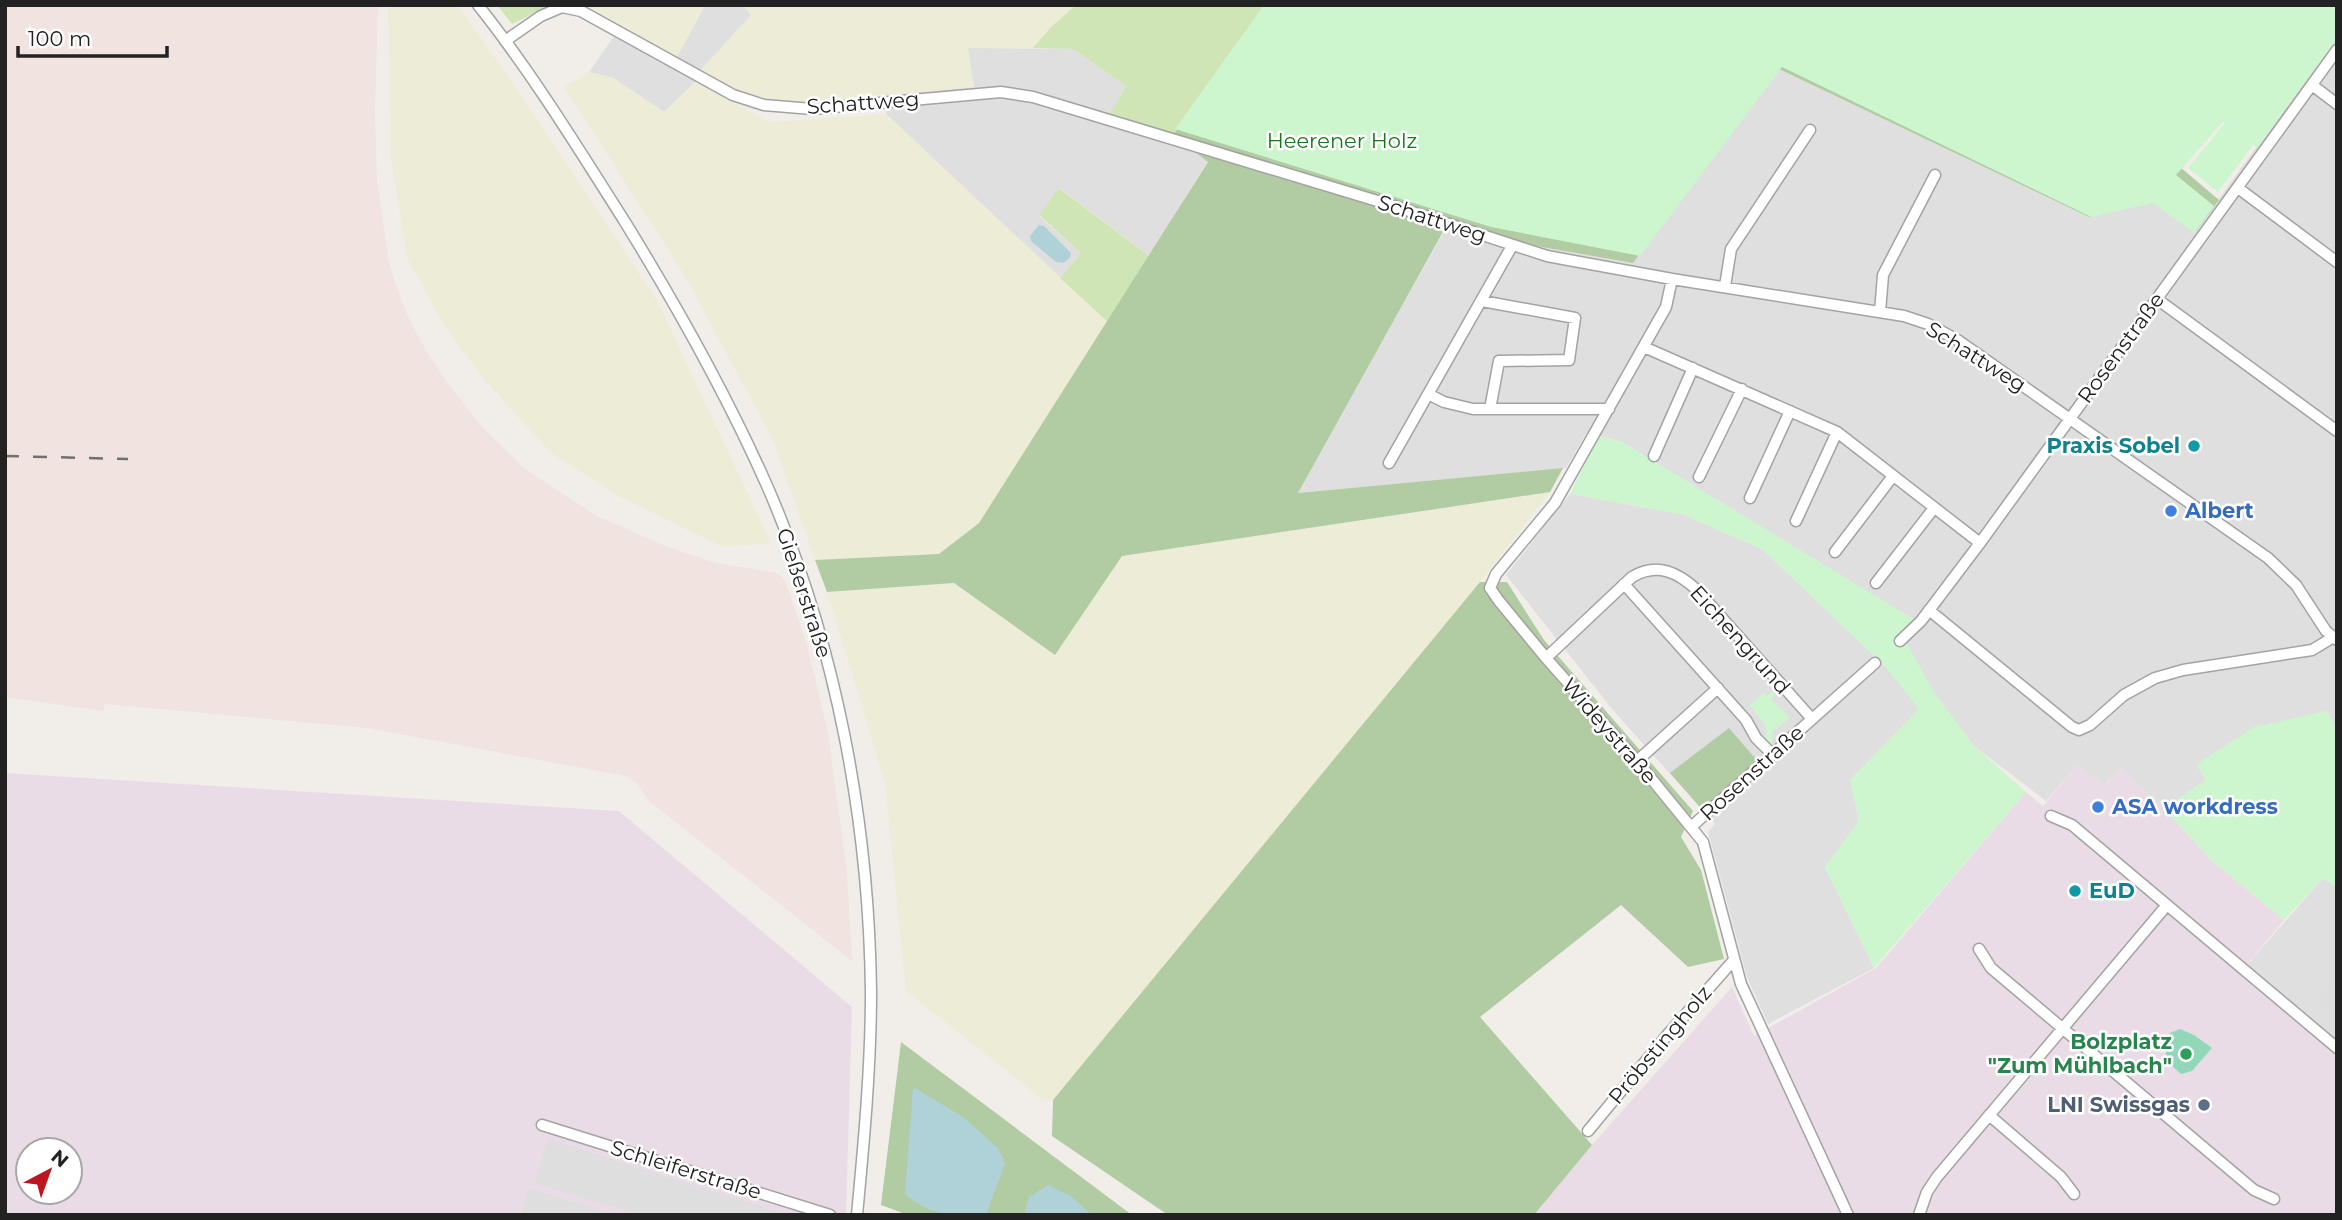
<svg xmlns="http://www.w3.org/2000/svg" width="2342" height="1220" viewBox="0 0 2342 1220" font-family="Montserrat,sans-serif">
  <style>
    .residential { fill: #e0dfdf }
    .industrial { fill: #e9dce7; fill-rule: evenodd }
    .military { fill: #f1e3df }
    .farmland { fill: #ededd7 }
    .grass { fill: #d0e5b6 }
    .forest { fill: #b1cba3 }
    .park { fill: #cdf5ce }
    .pitch { fill: #91d7b8 }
    .parking { fill: #dedede }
    .water { fill: #afd2d9 }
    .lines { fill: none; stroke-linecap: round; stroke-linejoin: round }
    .minor-casing { stroke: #a3a3a3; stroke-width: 13 }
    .minor { stroke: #fff; stroke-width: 10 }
    .rail { stroke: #707070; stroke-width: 2.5; stroke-dasharray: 14 14; stroke-linecap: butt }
    .culture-dot { fill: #0f9aa8; stroke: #fff; stroke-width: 2.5 }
    .shop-dot { fill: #3f7fe0; stroke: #fff; stroke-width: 2.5 }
    .leisure-dot { fill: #2e9e5b; stroke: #fff; stroke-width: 2.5 }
    .service-dot { fill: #5c6f8a; stroke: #fff; stroke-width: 2.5 }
    .labels { text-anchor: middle; stroke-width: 5; stroke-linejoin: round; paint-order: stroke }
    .street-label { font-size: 21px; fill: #222; stroke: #fff }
    .park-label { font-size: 21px; fill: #18771b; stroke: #fff }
    .culture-label { font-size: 21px; font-weight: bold; fill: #0d838f; stroke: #fff; text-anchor: end }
    .shop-label { font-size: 21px; font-weight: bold; fill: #366cbe; stroke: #fff; text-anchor: start }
    .leisure-label { font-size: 21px; font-weight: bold; fill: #27864d; stroke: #fff; text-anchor: end }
    .service-label { font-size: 21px; font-weight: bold; fill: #4e5e75; stroke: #fff; text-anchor: end }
  </style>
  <rect width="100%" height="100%" fill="#f1eeea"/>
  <path class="residential" d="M705,5H743L752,14L700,71L696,81L664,112L613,78L589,72L621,26L677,57Z
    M2337,36V727L2326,711L2197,765L2206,780L2164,809L2122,769L2104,785L2077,765L2046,801L1974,746L1934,695L1850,780L1859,821L1825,867L1874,968L1768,1024L1747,977L1708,832L1715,824L1612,709L1506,575L1570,494L1682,514L1762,549L1884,665L1922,625L1622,442L1587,432L1566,468L1297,493L1450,221L1775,67L2089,217L2155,200L2197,229Z
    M967,48L1073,49L1126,86L1111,113L1173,135L1208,161L1149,256L1060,188L1039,216L1081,253L1060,278L886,114L887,95L974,87Z
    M2323,878L2337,888V1053L2240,973Z"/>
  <path class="industrial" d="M2077,765L2105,785L2122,769L2164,809L2211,860L2284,920L2240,973L2337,1053V1215H1534L1592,1145L1732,987L1754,1036L1876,968L2026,792L2043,806Z
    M5,773L619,811L852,1007L846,1215H5ZM28,1150H70V1192H28Z"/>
  <path class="military" d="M5,5H378L375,111L377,181L388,257L395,283L410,321L427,352L452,389L482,427L525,469L597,516L665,546L716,563L778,573L785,580L807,645L828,733L847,872L852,961L649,801L636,782L625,776L367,728L105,704L103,711L5,697Z"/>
  <path class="farmland" d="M388,5H458L525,101L659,304L771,543L723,547L616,495L551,453L482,377L443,324L407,258L391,160Z
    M585,5H705L677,57Z
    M743,5H1076L1051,27L1033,48H968L974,87L801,103L758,97L719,82L700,71L751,15Z
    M589,72L613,78L664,112L696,81L769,122L886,114L1108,322L979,523L939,554L815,560L772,438L683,273L564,87Z
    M1550,492L1480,582L1053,1100H1043L906,991L885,783L827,592L953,583L1055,655L1122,556Z"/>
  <path class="grass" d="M497,5H551L512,24Z
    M1076,5H1267L1173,135L1110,114L1126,86L1073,49L1033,48L1051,27Z
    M1059,188L1149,256L1108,322L1060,278L1081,253L1039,215Z"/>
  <path class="forest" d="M1267,5H2337L2237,99L2180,167L2219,200L2197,229L2153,200L2089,217L1775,67L1633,263L1514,242L1449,221L1298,493L1563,468L1550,492L1122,556L1055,655L954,583L827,592L815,560L939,554L979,523L1208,162L1173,135Z
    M1480,582H1507L1544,640L1693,811L1681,837L1701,870L1724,959L1688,967L1621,905L1480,1017L1592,1145L1534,1215H1168L1052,1136L1053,1100Z
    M1729,728L1761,765L1706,814L1670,773Z
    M901,1042L1132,1215H908L881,1205Z"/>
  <path class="park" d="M1264,5H2337V38L2257,148L2253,145L2218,192L2188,168L2225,123L2223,122L2176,175L2214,206L2194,233L2153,203L2091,217L1782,67L1640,256L1491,227L1175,129Z
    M1599,436L1622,442L1922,624L1906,642L1935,694L1974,746L2026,792L1874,968L1825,867L1859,821L1850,780L1919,709L1884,665L1762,549L1682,514L1570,494Z
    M1775,689L1777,692L1771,699L1790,718L1773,731L1771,750L1767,746L1766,726L1750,705L1763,693L1767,696Z
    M2326,711L2337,727V888L2323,878L2284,920L2211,860L2164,809L2206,780L2197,764L2254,727Z"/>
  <path class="pitch" d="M2180,1029L2194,1035L2212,1048L2192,1071L2181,1074L2167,1061L2165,1044L2170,1033Z"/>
  <path class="parking" d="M2337,975V1015L2317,998Z
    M548,1139L683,1182L789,1215H640L535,1183Z
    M529,1188L615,1215H521Z"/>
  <path class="water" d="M1039,225L1044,226L1071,253L1070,258L1063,263L1056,262L1031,241L1030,236Z
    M913,1087L963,1117L998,1148L1005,1163L986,1215C954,1215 931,1217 905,1194Z
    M1048,1185L1071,1196L1092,1215H1024L1029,1197Z"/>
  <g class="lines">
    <defs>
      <path id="minor" d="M478,5C532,73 578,148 625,222C678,308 727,395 768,488C836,645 869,821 871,992C871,1066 864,1141 857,1215
        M505,41L541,16L562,7L581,11L733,95L764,105L812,109L1001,92L1033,97L1394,206L1547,256L1672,279L1904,316L1928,324L1959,341L2268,558L2296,585L2326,631L2337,640
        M2312,85L2337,104
        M2238,188L2337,262
        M1672,279L1666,307L1555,503L1496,574L1490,588L1499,601L1546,658L1637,761L1703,842L1741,984L1848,1215
        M1725,286L1731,249L1810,130
        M2157,299L2337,431
        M1482,301L1575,318L1569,360L1499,361L1490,409
        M1880,312L1883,275L1935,175
        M1644,347L1837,432L1980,543
        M1428,394L1444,402L1473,409H1609
        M1654,456L1693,368
        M1389,463L1512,246
        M1699,477L1742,389
        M1750,498L1790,411
        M1796,521L1837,432
        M1835,552L1893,476
        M1876,583L1934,508
        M1624,584L1746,720L1756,738L1772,754
        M1929,610L2072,727L2079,730L2090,725L2124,695L2155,678L2183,670L2312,650L2332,638
        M1900,641L1921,621L1980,543L2337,50
        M1546,658L1632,577C1657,562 1678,572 1698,591L1812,719
        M1637,761L1718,688
        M2051,816L2072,825L2337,1048
        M1691,827L1875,663
        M1979,949L1991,968L2254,1190L2274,1199
        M1989,1115L2061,1177L2074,1194
        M542,1125L830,1215
        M1588,1131L1669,1033L1733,961
        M1919,1215L1927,1192L1937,1177L2167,905"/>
    </defs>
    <use href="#minor" class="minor-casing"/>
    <use href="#minor" class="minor"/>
    <path class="rail" d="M5,456L128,459"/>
  </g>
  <g class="culture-dot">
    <circle cx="2194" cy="446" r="7"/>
    <circle cx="2075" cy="891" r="7"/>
  </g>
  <g class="shop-dot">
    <circle cx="2171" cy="511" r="7"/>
    <circle cx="2098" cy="807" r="7"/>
  </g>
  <circle class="leisure-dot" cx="2186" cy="1054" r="7"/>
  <circle class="service-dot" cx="2204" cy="1105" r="7"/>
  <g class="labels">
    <g class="street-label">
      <text transform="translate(863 103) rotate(-4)" y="7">Schattweg</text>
      <text transform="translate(1432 219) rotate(18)" y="7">Schattweg</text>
      <text transform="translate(2121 348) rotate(-54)" y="7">Rosenstraße</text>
      <text transform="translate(1976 357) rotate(32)" y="7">Schattweg</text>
      <text transform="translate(804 593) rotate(72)" y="7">Gießerstraße</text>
      <text transform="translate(1740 640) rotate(48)" y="7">Eichengrund</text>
      <text transform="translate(1609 731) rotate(49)" y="7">Wideystraße</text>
      <text transform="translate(1752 773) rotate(-42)" y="7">Rosenstraße</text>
      <text transform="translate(1660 1045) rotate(-50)" y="7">Pröbstingholz</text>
      <text transform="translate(686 1170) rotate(17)" y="7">Schleiferstraße</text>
    </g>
    <g class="park-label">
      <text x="1342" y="148">Heerener Holz</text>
    </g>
    <g class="culture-label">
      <text x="2180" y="453">Praxis Sobel</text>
      <text x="2089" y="898" text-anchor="start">EuD</text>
    </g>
    <g class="shop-label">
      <text x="2185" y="518">Albert</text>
      <text x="2112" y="814">ASA workdress</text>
    </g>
    <g class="leisure-label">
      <text x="2172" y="1049">Bolzplatz<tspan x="2172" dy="24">"Zum Mühlbach"</tspan></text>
    </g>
    <g class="service-label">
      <text x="2190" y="1112">LNI Swissgas</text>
    </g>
  </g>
  <rect width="2342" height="1220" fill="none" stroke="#222222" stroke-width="14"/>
  <g transform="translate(49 1171) rotate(41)"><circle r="33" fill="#ffffff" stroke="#a7a7a7" stroke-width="2"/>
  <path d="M0-5L12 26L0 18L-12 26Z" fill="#bd1620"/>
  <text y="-10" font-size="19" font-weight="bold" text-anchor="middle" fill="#222222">N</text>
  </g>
  <path d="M18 46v10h149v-10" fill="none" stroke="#222222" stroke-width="3.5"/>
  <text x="28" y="46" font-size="21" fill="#222222" stroke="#ffffff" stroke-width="5" paint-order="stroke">100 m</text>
</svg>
